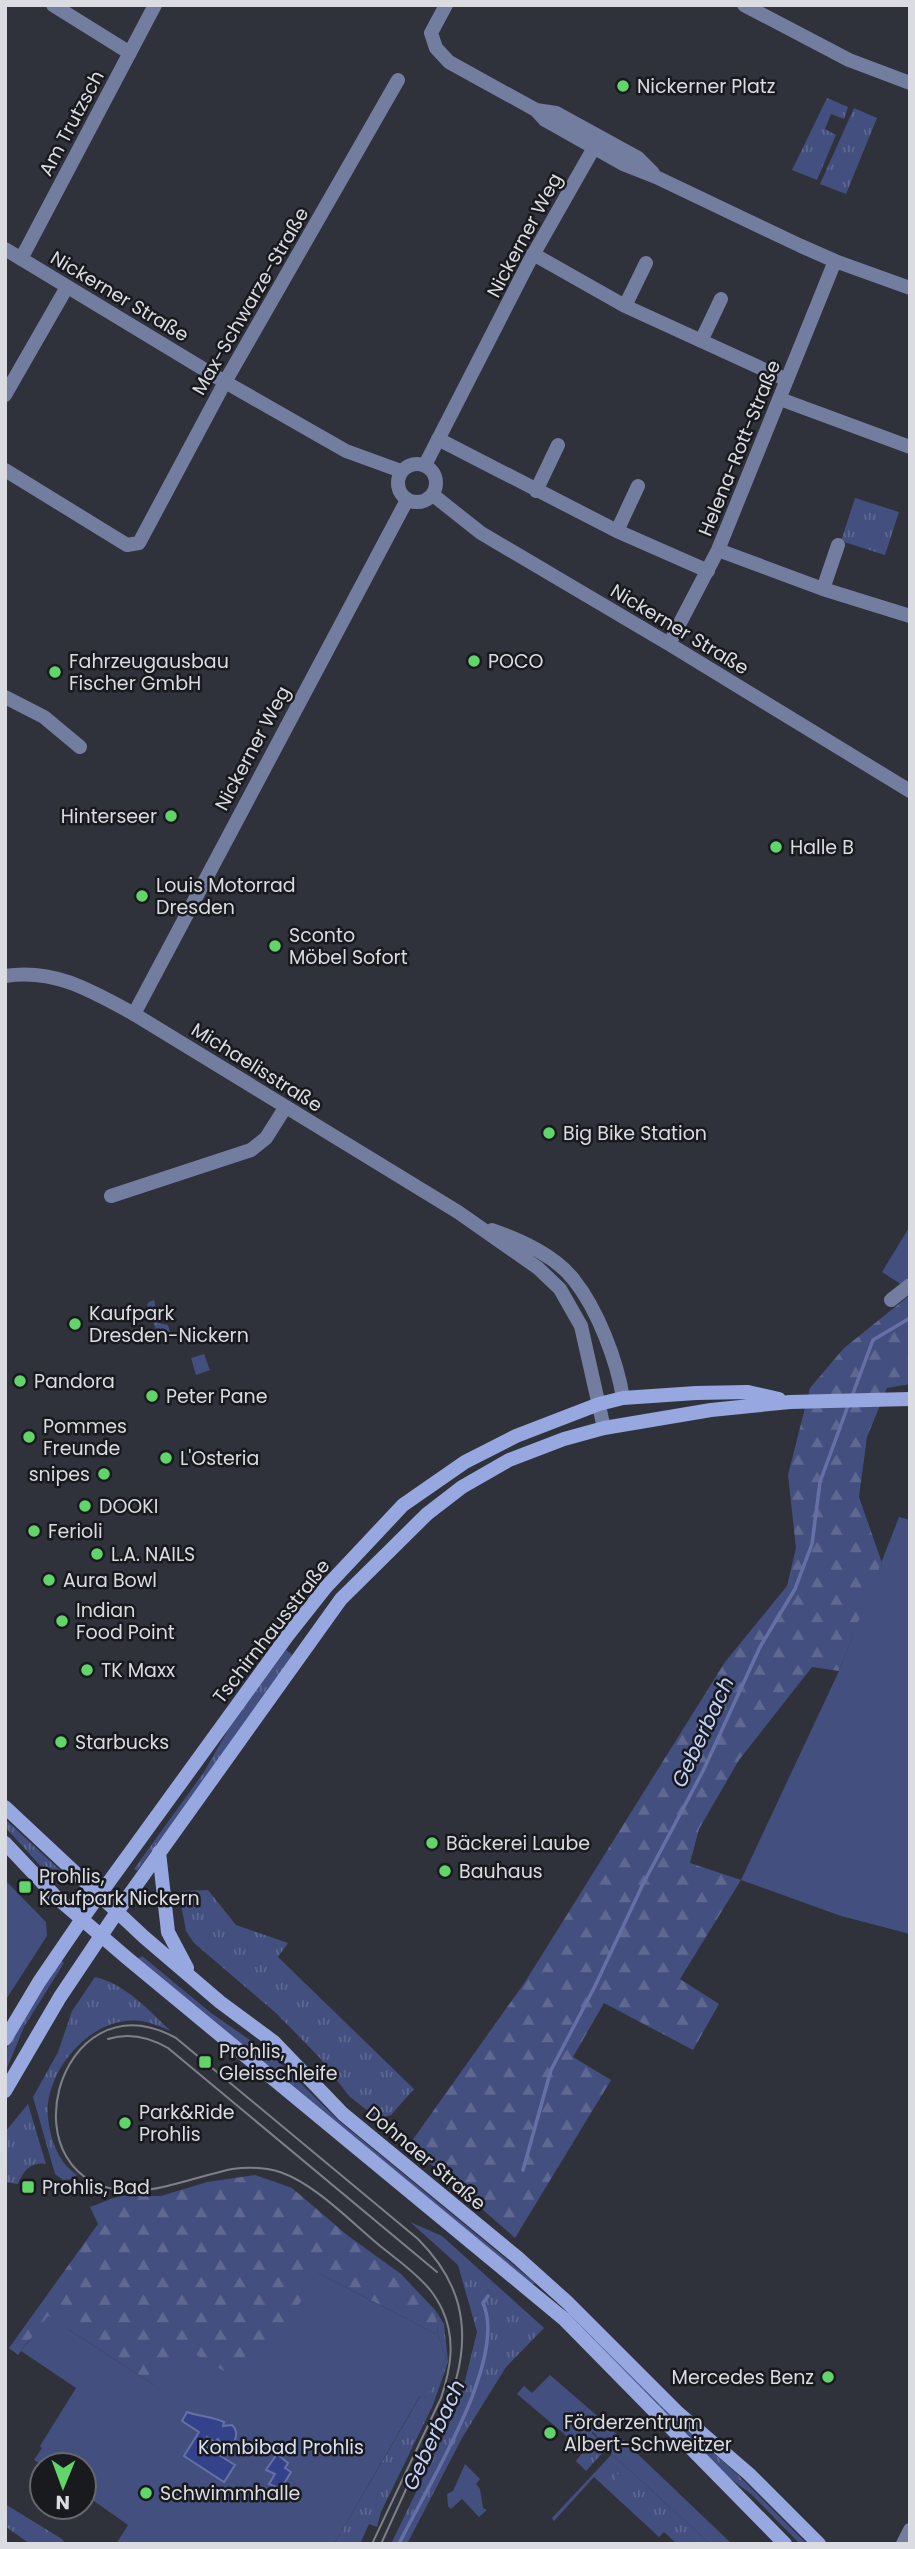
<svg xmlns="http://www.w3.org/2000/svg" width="915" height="2549" viewBox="0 0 915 2549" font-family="Poppins,sans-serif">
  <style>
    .grass { fill: url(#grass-tufts) }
    .forest { fill: url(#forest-firs) }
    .green { fill: #434f7f }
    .water { fill: #34428c; stroke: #6670a6; stroke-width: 2 }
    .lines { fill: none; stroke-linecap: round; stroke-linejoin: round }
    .stream { stroke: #6670a6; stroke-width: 3.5 }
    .minor { stroke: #737da0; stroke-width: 14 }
    .tertiary { stroke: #737da0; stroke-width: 14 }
    .secondary { stroke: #97a7df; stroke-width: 14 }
    .tram { stroke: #7d8087; stroke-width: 2 }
    .poi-dot { fill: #61d46a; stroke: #191a1e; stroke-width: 2.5 }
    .labels { text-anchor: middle; stroke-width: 5; stroke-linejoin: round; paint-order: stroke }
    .poi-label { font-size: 19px; fill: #dadce2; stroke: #191a1e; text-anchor: start }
    .street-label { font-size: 19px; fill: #dadce2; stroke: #191a1e }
    .park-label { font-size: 19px; fill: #d9e0f5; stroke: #191a1e }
    .water-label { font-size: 21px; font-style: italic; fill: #c4d1fc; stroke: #191a1e }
  </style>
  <defs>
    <pattern id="grass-tufts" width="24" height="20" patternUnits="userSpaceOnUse" patternTransform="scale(1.75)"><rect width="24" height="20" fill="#434f7f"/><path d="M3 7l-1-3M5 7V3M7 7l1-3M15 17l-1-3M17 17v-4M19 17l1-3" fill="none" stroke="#5e6891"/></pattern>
    <pattern id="forest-firs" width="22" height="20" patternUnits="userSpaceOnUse" patternTransform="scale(1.75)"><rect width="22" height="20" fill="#434f7f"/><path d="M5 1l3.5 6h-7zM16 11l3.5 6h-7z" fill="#5e6891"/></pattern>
  </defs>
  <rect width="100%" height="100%" fill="#2f323a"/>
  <path class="grass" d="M827,98L848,107L844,119L831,114L825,129L836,135L817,180L792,170Z
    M854,108L877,118L846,194L820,184Z
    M855,498L899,512L885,555L841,541Z
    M154,1300C157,1308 153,1314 158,1323L168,1325L170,1332L162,1335L157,1333L147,1305L149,1302Z
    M286,1650L294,1656L137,1871L134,1869L204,1772L229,1728Z
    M5,1819L63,1873L55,1882L5,1827Z
    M208,1890L236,1925L288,1943L278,1957L414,2089L391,2115L378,2119L349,2096L319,2057L277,2014L194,1943L186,1931L179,1894L181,1891Z
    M142,1956L211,2013L273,2056L339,2121L535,2283L532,2285L138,1959Z
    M60,1959L64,1963L24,2027L5,2073V2051Z
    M95,1977C126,1984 148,2010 171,2031C161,2027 150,2022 140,2021C95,2016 54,2061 48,2103C46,2120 52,2146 62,2160C65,2166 72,2171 77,2175L73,2179L63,2180L55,2174L33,2097L58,2052L72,2011Z
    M28,2104L46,2164C31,2161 23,2171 18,2184L5,2182V2132Z
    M410,2222L442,2236L544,2328L506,2367L462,2438L407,2544H391L460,2401L477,2332L458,2265Z
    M436,2311L444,2324L448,2362L433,2405L381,2512L377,2527L369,2524L360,2544H334L421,2395L425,2398L446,2358L438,2335Z
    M595,2339L673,2418L734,2471L807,2544H800L751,2494L723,2473L592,2341Z
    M587,2407L602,2420L592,2433L607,2448L586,2471L576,2461L583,2452L563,2433Z
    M612,2454L710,2544H677L664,2532L659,2537L594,2477L554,2521L552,2518Z
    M5,2504L62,2539L66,2544H30L5,2526Z"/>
  <path class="forest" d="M910,1295V1384L887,1388L867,1437L859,1497L882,1563L839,1671L812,1667L739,1760L699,1829L690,1863L741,1880L680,1979L719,2004L693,2050L604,2003L573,2057L611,2080L515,2238L409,2145L525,1982L725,1662L787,1586L796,1548L788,1475L810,1388L844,1348Z
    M255,2175L292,2188L347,2235L401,2274L436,2311L438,2335L318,2273L298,2380L154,2385L68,2329L29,2340L18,2355L9,2348L98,2224L90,2207L119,2196H161L207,2182Z"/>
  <path class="green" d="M910,1226V1279L902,1285L882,1272Z
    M204,1354L210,1370L196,1375L191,1358Z
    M899,1517L910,1520V1934L841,1916L741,1880L839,1671Z
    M5,1880L46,1922L47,1936L5,2001Z
    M318,2273L438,2335L446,2358L426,2398L420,2396L334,2544H116L128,2525L84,2494V2465H42L34,2460L42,2448L40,2446L76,2388L21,2351L48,2316L154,2385L182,2347L224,2371L283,2331Z
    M550,2375L587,2407L563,2433L517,2394L524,2386L532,2393Z
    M602,2420L732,2544H710L612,2454L592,2431Z
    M465,2464L480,2479L476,2484L480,2489L483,2508L487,2510L479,2517L462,2499L451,2509L448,2506L447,2494L453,2491Z
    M621,2472L636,2487L632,2493L618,2491L614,2484L616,2475Z"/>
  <path class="water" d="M187,2412C201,2417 210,2416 224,2422L223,2426L232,2425C239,2431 236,2441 231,2447H222L218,2439L215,2442L207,2437L203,2445L235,2465L224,2482L184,2456L199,2432L182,2421Z
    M277,2454L288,2463L285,2468L291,2472L281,2489L269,2484L275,2474L266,2470Z"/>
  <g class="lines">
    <path class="stream" d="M852,1396L873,1340L910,1318
      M523,2170L551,2070L595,1986L643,1884L703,1771L760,1647L795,1589L812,1544L820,1482L849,1403
      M399,2544C424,2491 509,2360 483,2303L488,2296"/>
    <path class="minor" d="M53,5L130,53
      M446,5L431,33L436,48L449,62L536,110L545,120L623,164L656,177L801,246L835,261L910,288
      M744,5L849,60L910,83
      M536,110L556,113L638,158L653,173
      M5,249L225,382L346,451L401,471
      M533,254L625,306L787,380
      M21,259L155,5
      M625,306L646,263
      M701,341L721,299
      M5,395L67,287
      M780,399L910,447
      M438,439L617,531L708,571
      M398 483a19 19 0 1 1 38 0a19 19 0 1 1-38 0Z
      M425,465L529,262L600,137
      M5,470L127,545L139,543L225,382L398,80
      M536,491L558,445
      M433,495L481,533L669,644L910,791
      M617,531L638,486
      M718,550L823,589L910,616
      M823,589L838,545
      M669,644L718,550L835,261
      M5,697L44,717L80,747
      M134,1014L407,500
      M111,1196L251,1150L266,1138L285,1108
      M891,1300L910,1285"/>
    <path class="tertiary" d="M5,976C54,968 92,991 134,1014L458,1212L538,1268L560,1289L581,1326L604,1428
      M492,1230C520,1240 555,1255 574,1280C598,1310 617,1361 623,1398
      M903,2544L910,2530"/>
    <path class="secondary" d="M5,1807L144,1937L220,2002L274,2042L343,2114L518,2258L567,2302L677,2412L749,2474L819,2544
      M5,1843L56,1897L127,1958L564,2319L785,2544
      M159,1852L168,1932L187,1968
      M5,2039L39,1982L82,1919L288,1635L326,1587L403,1505L465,1462L516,1436L599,1404L623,1398L696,1393L748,1392L779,1399
      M5,2091L60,1997L117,1912L341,1599L427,1514L462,1487L509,1460L564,1439L604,1428L711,1410L790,1402L910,1399"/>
    <path class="tram" d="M108,2039C130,2032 149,2037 168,2048L437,2272
      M372,2544L441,2398C451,2368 456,2339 442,2309C439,2303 435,2296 431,2291C417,2273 396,2259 379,2245C350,2221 315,2184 280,2172C264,2167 248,2167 232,2169C203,2175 161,2191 132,2191C0,2188 56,1972 176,2038L418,2239C459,2280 471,2324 456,2380L381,2544"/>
  </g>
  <g class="poi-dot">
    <circle cx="623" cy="86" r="7"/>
    <circle cx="474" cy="661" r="7"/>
    <circle cx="55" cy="672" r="7"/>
    <circle cx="171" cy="816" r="7"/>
    <circle cx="776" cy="847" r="7"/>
    <circle cx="142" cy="896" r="7"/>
    <circle cx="275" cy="946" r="7"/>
    <circle cx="549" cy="1133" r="7"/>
    <circle cx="75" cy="1324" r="7"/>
    <circle cx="20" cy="1381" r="7"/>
    <circle cx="152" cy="1396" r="7"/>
    <circle cx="29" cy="1437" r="7"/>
    <circle cx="166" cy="1458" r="7"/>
    <circle cx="104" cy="1474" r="7"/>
    <circle cx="85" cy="1506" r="7"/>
    <circle cx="34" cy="1531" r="7"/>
    <circle cx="97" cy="1554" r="7"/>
    <circle cx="49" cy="1580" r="7"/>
    <circle cx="62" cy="1621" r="7"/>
    <circle cx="87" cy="1670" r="7"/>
    <circle cx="61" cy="1742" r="7"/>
    <circle cx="432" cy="1843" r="7"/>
    <circle cx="445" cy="1871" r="7"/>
    <rect x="18" y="1880" width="14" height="14" rx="3.5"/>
    <rect x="198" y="2055" width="14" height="14" rx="3.5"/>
    <circle cx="125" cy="2123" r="7"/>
    <rect x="21" y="2180" width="14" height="14" rx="3.5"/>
    <circle cx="828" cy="2377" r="7"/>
    <circle cx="550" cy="2433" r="7"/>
    <circle cx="146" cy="2493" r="7"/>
  </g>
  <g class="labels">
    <g class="poi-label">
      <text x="637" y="93">Nickerner Platz</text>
      <text x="69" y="668">Fahrzeugausbau<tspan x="69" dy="22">Fischer GmbH</tspan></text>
      <text x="488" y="668">POCO</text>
      <text x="157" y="823" text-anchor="end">Hinterseer</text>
      <text x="790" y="854">Halle B</text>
      <text x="156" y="892">Louis Motorrad<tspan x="156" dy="22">Dresden</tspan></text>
      <text x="289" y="942">Sconto<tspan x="289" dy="22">Möbel Sofort</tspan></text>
      <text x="563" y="1140">Big Bike Station</text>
      <text x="89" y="1320">Kaufpark<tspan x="89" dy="22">Dresden-Nickern</tspan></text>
      <text x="34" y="1388">Pandora</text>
      <text x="166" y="1403">Peter Pane</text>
      <text x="43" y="1433">Pommes<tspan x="43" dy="22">Freunde</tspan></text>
      <text x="180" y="1465">L'Osteria</text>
      <text x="90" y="1481" text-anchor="end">snipes</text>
      <text x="99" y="1513">DOOKI</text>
      <text x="48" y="1538">Ferioli</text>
      <text x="111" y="1561">L.A. NAILS</text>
      <text x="63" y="1587">Aura Bowl</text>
      <text x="76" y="1617">Indian<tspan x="76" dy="22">Food Point</tspan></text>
      <text x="101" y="1677">TK Maxx</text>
      <text x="75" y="1749">Starbucks</text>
      <text x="446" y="1850">Bäckerei Laube</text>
      <text x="459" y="1878">Bauhaus</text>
      <text x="39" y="1883">Prohlis,<tspan x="39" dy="22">Kaufpark Nickern</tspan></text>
      <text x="219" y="2058">Prohlis,<tspan x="219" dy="22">Gleisschleife</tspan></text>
      <text x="139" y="2119">Park&amp;Ride<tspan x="139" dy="22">Prohlis</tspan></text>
      <text x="42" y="2194">Prohlis, Bad</text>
      <text x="814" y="2384" text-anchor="end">Mercedes Benz</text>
      <text x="564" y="2429">Förderzentrum<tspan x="564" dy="22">Albert-Schweitzer</tspan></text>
      <text x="160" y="2500">Schwimmhalle</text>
    </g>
    <g class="street-label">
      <text transform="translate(71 123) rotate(-62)" y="7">Am Trutzsch</text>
      <text transform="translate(524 235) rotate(-62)" y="7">Nickerner Weg</text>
      <text transform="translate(120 296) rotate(31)" y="7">Nickerner Straße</text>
      <text transform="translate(250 301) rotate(-60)" y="7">Max-Schwarze-Straße</text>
      <text transform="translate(739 448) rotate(-68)" y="7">Helena-Rott-Straße</text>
      <text transform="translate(680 629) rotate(31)" y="7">Nickerner Straße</text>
      <text transform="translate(252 748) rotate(-62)" y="7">Nickerner Weg</text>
      <text transform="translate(257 1067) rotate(32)" y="7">Michaelisstraße</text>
      <text transform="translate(271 1631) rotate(-52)" y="7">Tschirnhausstraße</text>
      <text transform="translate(426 2158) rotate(40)" y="7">Dohnaer Straße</text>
    </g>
    <g class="park-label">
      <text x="281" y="2454">Kombibad Prohlis</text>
    </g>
    <g class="water-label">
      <text transform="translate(703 1732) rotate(-65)" y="7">Geberbach</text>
      <text transform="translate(434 2435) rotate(-65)" y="7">Geberbach</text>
    </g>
  </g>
  <rect width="915" height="2549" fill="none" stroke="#dadce2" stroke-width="14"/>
  <g transform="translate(63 2486) rotate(181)"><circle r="33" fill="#191a1e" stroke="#66686c" stroke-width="2"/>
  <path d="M0-5L12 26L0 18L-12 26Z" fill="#61d46a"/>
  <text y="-10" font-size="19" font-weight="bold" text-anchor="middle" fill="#dadce2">N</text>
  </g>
</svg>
